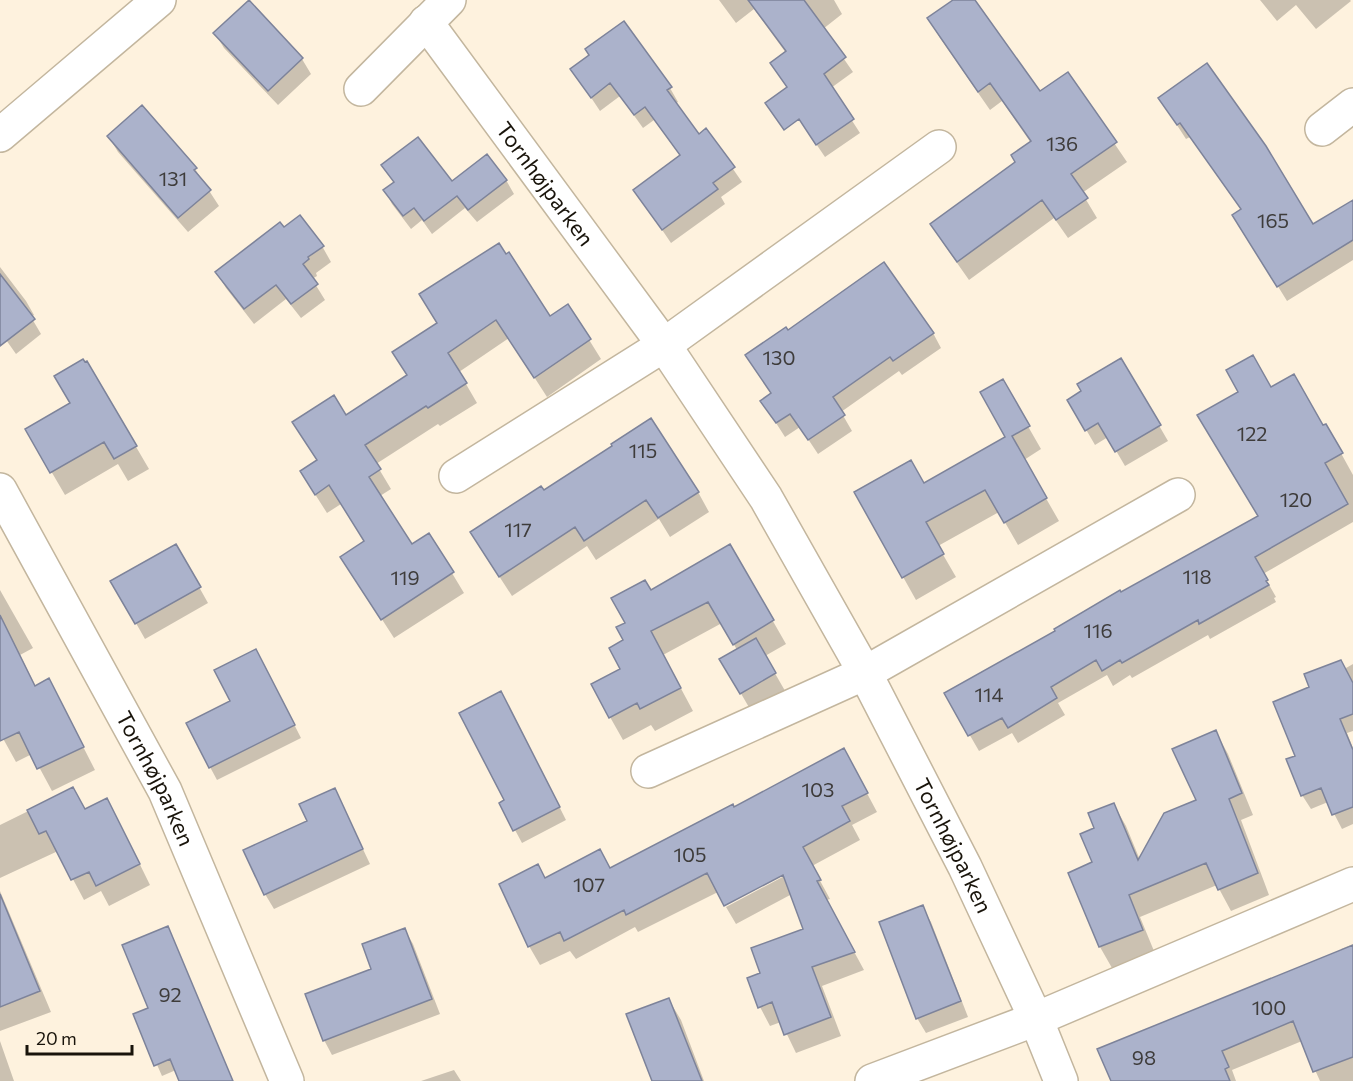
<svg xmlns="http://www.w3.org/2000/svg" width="1353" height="1081" viewBox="0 0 1353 1081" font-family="Commissioner,sans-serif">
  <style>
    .shadow { fill: #0003 }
    .building { fill: #abb2cb; stroke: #7d839a; stroke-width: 1.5 }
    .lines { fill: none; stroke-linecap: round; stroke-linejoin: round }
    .minor-casing { stroke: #c3b69e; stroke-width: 36 }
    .minor { stroke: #fff; stroke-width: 33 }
    .labels { text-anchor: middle; stroke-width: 4.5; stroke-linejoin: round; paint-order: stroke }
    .number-label { font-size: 20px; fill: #3e3c3b }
    .street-label { font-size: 22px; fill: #19140b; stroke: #fef2de }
  </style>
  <rect width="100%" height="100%" fill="#fef2de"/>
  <path class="shadow" d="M719,0H834L842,14L823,29L853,72L831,88L860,133L825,157L808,132L788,89L772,64L786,53L754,9L736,23Z
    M956,0H973L1039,93L1067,74L1127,162L1082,193L1097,218L1068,238L1054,218L969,280L943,243L932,225L1017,163L1031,143L1002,101L990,110L940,38L929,19Z
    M1260,0H1350L1351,1L1316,29L1296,5L1277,21Z
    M248,2L302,59L311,74L278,105L224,48L215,33Z
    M572,69L670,88L678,102L675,104L699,136L706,130L742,182L721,197L725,204L671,243L635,190L681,156L654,120L643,128L620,96L600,111Z
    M1160,99L1313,226L1353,236V260L1287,301L1243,230L1242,211L1190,137L1186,139Z
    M142,107L195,169L219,206L188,232L118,152L109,137Z
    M383,165L452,183L506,180L514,194L477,222L465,208L432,234L422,220L411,229L392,204L385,190L394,183Z
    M284,229L322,246L331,262L316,273L317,276L312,279L325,300L301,318L286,299L254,324L226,288L217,273Z
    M0,267L26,301L34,315L31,317L41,334L16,354L4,337L0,340Z
    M568,306L601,359L547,397L509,338L459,372L477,403L440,426L438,424L376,464L391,489L380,496L412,546L429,535L464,593L394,638L354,576L365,542L341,504L327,513L313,491L318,461L346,417L408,377L438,324L432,314L549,318Z
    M787,332L933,333L941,348L902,375L899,371L841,412L852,431L818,454L800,427L785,437L762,401L772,394Z
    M1121,360L1168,441L1125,466L1108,437L1095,445L1069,400Z
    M87,363L149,469L128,481L118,464L65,495L27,430L72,403Z
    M1002,381L1041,449L1024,460L1059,521L1018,545L999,512L938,546L956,577L916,600L856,493L924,485L1007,438Z
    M1270,389L1323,427L1326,426L1353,475V522L1263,574L1276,597L1274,598L1276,602L1210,639L1208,635L1132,678L1130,675L1113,686L1107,675L1058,703L1065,715L1018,743L1012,733L979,751L946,694L1259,517Z
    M543,492H698L709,512L670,537L659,519L596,560L587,546L512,596L484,553Z
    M176,546L208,603L145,639L112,581Z
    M730,546L786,644L765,656L788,696L754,716L721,659L737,650L722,623L663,655L693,711L655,731L651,725L623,740L610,717L622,670L627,623L650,592Z
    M0,590L33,648L20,655L36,687L49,680L95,770L52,791L32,754L16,762L0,733Z
    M263,663L301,738L217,780L210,767Z
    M1353,664V731L1347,733L1353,748V824L1342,829L1328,802L1311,809L1302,795L1297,757L1311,688Z
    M508,705L566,820L522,843L501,804L507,801Z
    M1216,732L1228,754L1253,815L1241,820L1269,895L1231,911L1217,885L1140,917L1154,951L1112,968L1100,947L1070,874L1094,863L1096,829L1114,805L1126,826L1140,860L1198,801Z
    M854,769L877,812L852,825L860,840L812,866L830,899L826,900L864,970L822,986L841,1036L796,1053L781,1022L770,1026L760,1007L762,974L804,930L792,894L736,924L726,907L790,873L718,892L638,932L635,927L576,959L570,951L540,965L529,946L545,880L610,870L733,808Z
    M73,789L86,811L118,820L150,885L109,906L101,891L84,900L58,851L0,878V825Z
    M335,790L370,864L274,909L265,894L309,822Z
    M0,891L51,1012L0,1031Z
    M922,907L931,922L968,1017L926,1033L917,1018Z
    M405,930L413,944L440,1014L332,1055L324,1040L373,970Z
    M1353,944V1081H1320L1302,1041L1232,1070L1236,1081H1112L1341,951V949Z
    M669,1000L681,1020L704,1081H654Z
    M135,1015L233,1081H180L176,1070L162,1076Z
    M0,1041L14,1081H0Z
    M454,1070L461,1081H421Z"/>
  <path class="building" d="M249,0L303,58L268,91L213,33Z
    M748,0H804L846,57L824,74L854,119L816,145L799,119L784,130L765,103L787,87L770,63L786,51Z
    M953,0H975L1040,91L1068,72L1117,142L1071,174L1088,198L1056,220L1042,200L957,262L930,224L1015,162L1011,155L1031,141L990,83L978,92L927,18Z
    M624,21L672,87L667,90L699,134L706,128L735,167L713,183L718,189L662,230L633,190L680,155L645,107L634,115L610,83L591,98L570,69L589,55L585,49Z
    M1207,63L1266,146L1313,224L1353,200V240L1277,287L1232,215L1241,209L1180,123L1177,125L1158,98Z
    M142,105L197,168L194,170L211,190L178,218L107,136Z
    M418,137L452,181L487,154L507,180L468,210L457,196L424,221L414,208L403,216L383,190L394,182L381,165Z
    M300,215L324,246L308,257L309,259L303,264L318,284L291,304L276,285L244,309L215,272L280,222L284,227Z
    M499,243L506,254L509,252L550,316L568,304L591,339L534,378L496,320L448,353L467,383L428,408L426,406L365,445L381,469L369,477L412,544L429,533L454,572L381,620L340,557L364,541L329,485L315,495L300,471L317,460L292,422L334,395L346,415L407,375L392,352L437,323L419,294Z
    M884,262L934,333L893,361L890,357L833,397L845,415L808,440L790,414L776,423L760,401L771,393L745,355L786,327L788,330Z
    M0,274L35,319L0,346Z
    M1253,355L1271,387L1294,374L1323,425L1326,424L1343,453L1325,463L1348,504L1255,557L1268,580L1266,581L1269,585L1199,624L1198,620L1122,663L1120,660L1102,671L1096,660L1051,687L1057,698L1008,728L1002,718L968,736L944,693L1055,631L1054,629L1120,590L1121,592L1258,516L1197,415L1238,392L1226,370Z
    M1121,358L1161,425L1115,452L1098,423L1085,431L1067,400L1081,391L1077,384Z
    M83,359L85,362L87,361L137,446L114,459L104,442L50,473L25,429L70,403L54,376Z
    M1003,379L1030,426L1012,436L1047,498L1004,523L985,490L926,522L944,554L902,578L854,492L911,460L924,483L1005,437L980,392Z
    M651,418L699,492L658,518L646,500L584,541L575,527L499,577L470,532L541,486L544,490L612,446L611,444Z
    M176,544L201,587L135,624L110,581Z
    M730,544L774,620L733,645L708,602L651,631L681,688L640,709L637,703L609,718L591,684L620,669L609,648L623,640L616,627L625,623L611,598L645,580L651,590Z
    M0,615L35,686L49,678L84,747L37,769L19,732L0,741Z
    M756,638L776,673L740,694L719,659Z
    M256,649L295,725L209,768L186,723L230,701L214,670Z
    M1341,660L1353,683V714L1340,719L1353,750V807L1332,815L1321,788L1301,796L1286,759L1295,756L1273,702L1309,687L1304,674Z
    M501,691L560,807L513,831L499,803L504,800L459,713Z
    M1216,730L1242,793L1229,799L1258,873L1218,890L1206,863L1129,895L1143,930L1099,947L1068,873L1092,862L1080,834L1094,828L1088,813L1114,803L1138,860L1164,813L1196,800L1172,749Z
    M844,748L868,793L842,806L850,821L803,847L821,880L817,881L855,952L812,967L831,1017L784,1035L772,1002L758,1008L747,978L760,973L751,948L803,929L783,875L724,906L707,873L626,915L624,910L564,941L560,932L528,947L499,884L538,864L545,878L600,849L610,868L733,804L734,807Z
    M73,787L85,809L107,798L140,864L96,886L89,872L71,880L46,831L39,834L27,810Z
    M335,788L363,849L264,895L243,850L307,821L299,804Z
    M0,894L40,991L0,1007Z
    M923,905L961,1001L916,1019L879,922Z
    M168,926L217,1043L233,1081H179L170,1059L154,1066L133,1014L148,1008L122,945Z
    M405,928L432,999L323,1041L305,994L371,969L362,944Z
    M1353,945V1057L1313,1072L1293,1021L1222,1051L1229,1067L1225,1069L1230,1081H1111L1097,1049Z
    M669,998L702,1081H652L626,1014Z"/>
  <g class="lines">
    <defs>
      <g id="minor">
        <path id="s1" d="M426,22L664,345L766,498L865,673L965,867L1036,1019L1061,1081"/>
        <path d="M361,89L449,0"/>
        <path d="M1322,129L1353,105"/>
        <path d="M0,135L159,0"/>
        <path d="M456,476L664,345L939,147"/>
        <path id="s2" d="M0,490L165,791L287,1081"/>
        <path d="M648,771L865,673L1178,495"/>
        <path d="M872,1081L1036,1019L1353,884"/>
      </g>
    </defs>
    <use href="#minor" class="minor-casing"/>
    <use href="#minor" class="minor"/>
  </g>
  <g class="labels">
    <g class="number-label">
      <text x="1062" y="151">136</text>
      <text x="173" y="186">131</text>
      <text x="1273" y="228">165</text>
      <text x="779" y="365">130</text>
      <text x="1252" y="441">122</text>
      <text x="643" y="458">115</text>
      <text x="1296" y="507">120</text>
      <text x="518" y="537">117</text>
      <text x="1197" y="584">118</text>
      <text x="405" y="585">119</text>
      <text x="1098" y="638">116</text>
      <text x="989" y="702">114</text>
      <text x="818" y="797">103</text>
      <text x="690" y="862">105</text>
      <text x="589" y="892">107</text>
      <text x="170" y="1002">92</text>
      <text x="1269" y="1015">100</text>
      <text x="1144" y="1065">98</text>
    </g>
    <g class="street-label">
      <text dy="8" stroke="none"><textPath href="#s1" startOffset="201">Tornhøjparken</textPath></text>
      <text dy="8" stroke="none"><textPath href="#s2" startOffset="328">Tornhøjparken</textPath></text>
      <text dy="8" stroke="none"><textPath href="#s1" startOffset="980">Tornhøjparken</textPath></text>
    </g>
  </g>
  <path d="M27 1045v9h105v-9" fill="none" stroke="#19140b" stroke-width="3"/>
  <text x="36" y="1045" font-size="18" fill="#19140b" stroke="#fef2de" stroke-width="4.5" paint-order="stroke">20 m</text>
</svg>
